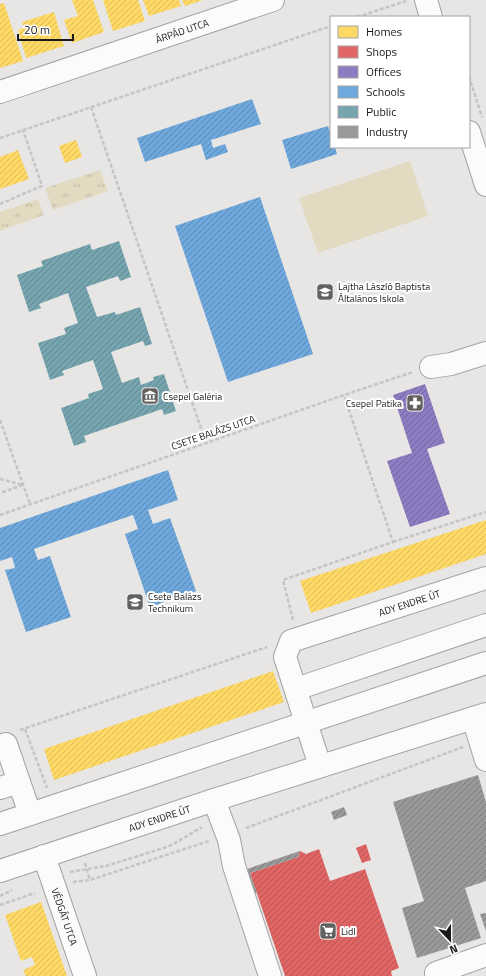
<svg xmlns="http://www.w3.org/2000/svg" width="486" height="976" viewBox="0 0 486 976" font-family="'Titillium Web',sans-serif">
  <style>
    .grass { fill: url(#grass-tufts) }
    .pitch { fill: #e2dbc2 }
    .homes { fill: url(#homes-hatch) }
    .shops { fill: url(#shops-hatch) }
    .offices { fill: url(#offices-hatch) }
    .schools { fill: url(#schools-hatch) }
    .public { fill: url(#public-hatch) }
    .industry { fill: url(#industry-hatch) }
    .lines { fill: none; stroke-linecap: round; stroke-linejoin: round }
    .minor-casing { stroke: #a4a3a2; stroke-width: 24 }
    .path { stroke: #c5c5c4; stroke-width: 2.5; stroke-dasharray: 4 2; stroke-linecap: butt }
    .minor { stroke: #fbfbfb; stroke-width: 22 }
    .labels { text-anchor: middle; stroke-width: 4; stroke-linejoin: round; paint-order: stroke }
    .street-label { font-size: 10px; fill: #1a1918; stroke: #fff }
    .poi-label { font-size: 10px; fill: #1a1918; stroke: #fff; text-anchor: start }
  </style>
  <defs>
    <pattern id="grass-tufts" width="24" height="20" patternUnits="userSpaceOnUse"><rect width="24" height="20" fill="#e2dbc2"/><path d="M3 7l-1-3M5 7V3M7 7l1-3M15 17l-1-3M17 17v-4M19 17l1-3" fill="none" stroke="#c1bba6"/></pattern>
    <pattern id="homes-hatch" width="6" height="6" patternUnits="userSpaceOnUse"><rect width="6" height="6" fill="#ffd966"/><path d="M-1 1l2-2M0 6l6-6M5 7l2-2" fill="none" stroke="#daba58"/></pattern>
    <pattern id="shops-hatch" width="6" height="6" patternUnits="userSpaceOnUse"><rect width="6" height="6" fill="#e06666"/><path d="M-1 1l2-2M0 6l6-6M5 7l2-2" fill="none" stroke="#b55353"/></pattern>
    <pattern id="offices-hatch" width="6" height="6" patternUnits="userSpaceOnUse"><rect width="6" height="6" fill="#8e7cc3"/><path d="M-1 1l2-2M0 6l6-6M5 7l2-2" fill="none" stroke="#73659d"/></pattern>
    <pattern id="schools-hatch" width="6" height="6" patternUnits="userSpaceOnUse"><rect width="6" height="6" fill="#6fa8dc"/><path d="M-1 1l2-2M0 6l6-6M5 7l2-2" fill="none" stroke="#5a88b1"/></pattern>
    <pattern id="public-hatch" width="6" height="6" patternUnits="userSpaceOnUse"><rect width="6" height="6" fill="#76a5af"/><path d="M-1 1l2-2M0 6l6-6M5 7l2-2" fill="none" stroke="#60868d"/></pattern>
    <pattern id="industry-hatch" width="6" height="6" patternUnits="userSpaceOnUse"><rect width="6" height="6" fill="#999"/><path d="M-1 1l2-2M0 6l6-6M5 7l2-2" fill="none" stroke="#7c7c7c"/></pattern>
  </defs>
  <rect width="100%" height="100%" fill="#e7e6e4"/>
  <path class="grass" d="M100,170L108,191L53,210L45,188Z
    M38,199L44,215L0,231V212Z"/>
  <path class="pitch" d="M410,161L428,216L318,253L299,198Z"/>
  <path class="homes" d="M72,0H93L104,32L72,43L64,20L78,16Z
    M103,0H138L145,21L113,31Z
    M143,0H179L181,6L149,16Z
    M182,0H203L185,6Z
    M4,3L23,61L0,68V4Z
    M54,12L64,46L26,58L18,30L24,28L22,22Z
    M76,140L82,157L65,163L59,146Z
    M18,150L29,179L0,189V157Z
    M486,520V554L311,613L300,581Z
    M273,671L284,702L54,780L44,749Z
    M41,902L67,976H26L23,970L35,965L32,957L21,961L5,915Z"/>
  <path class="shops" d="M366,844L371,860L362,863L356,848Z
    M319,849L330,881L365,869L399,968L391,971L392,976H285L250,873L298,857L300,851L306,854Z"/>
  <path class="offices" d="M425,384L445,443L427,449L450,514L410,527L387,461L412,453L393,395Z"/>
  <path class="schools" d="M252,99L261,124L211,140L213,148L225,144L228,152L206,160L201,144L145,162L137,138Z
    M328,126L331,136V147H335L337,154L291,169L282,140Z
    M260,197L313,354L228,382L175,226Z
    M168,470L178,500L148,510L153,524L170,518L196,591L150,607L125,534L138,529L133,515L34,549L38,560L50,556L71,617L26,632L5,570L15,568L12,557L0,561V528Z"/>
  <path class="public" d="M119,241L131,277L120,281L118,276L86,287L97,317L115,312L116,315L140,307L152,344L145,346L143,341L111,352L122,383L139,377L141,385L154,380L153,377L164,374L176,411L164,415L162,409L84,436L86,442L74,446L61,408L89,398L88,394L103,389L93,360L62,371L64,375L50,380L38,343L66,334L64,328L78,323L68,293L39,304L41,308L29,312L17,275L43,266L41,261L90,244L92,250Z"/>
  <path class="industry" d="M478,775L486,802V881L465,888L481,938L417,958L402,908L424,901L393,802Z
    M344,807L347,815L334,820L331,812Z
    M300,851L298,857L250,873L257,893L252,894L244,870Z
    M486,913V931L480,914Z"/>
  <g class="lines">
    <defs>
      <g id="minor">
        <path d="M426,0L431,17"/>
        <path id="s1" d="M0,92L273,0"/>
        <path d="M469,132L486,185"/>
        <path d="M431,367L451,364L486,353"/>
        <path d="M296,689L486,625"/>
        <path d="M473,718L486,760"/>
        <path d="M0,746L6,744L19,782"/>
        <path id="s2" d="M320,766L285,657L291,641L486,578"/>
        <path d="M0,788L19,782L30,814"/>
        <path d="M214,800L229,840L234,866L270,976"/>
        <path d="M0,824L486,663"/>
        <path id="s3" d="M44,856L85,976"/>
        <path id="s4" d="M0,871L214,800L486,714"/>
        <path d="M436,973L486,955"/>
      </g>
    </defs>
    <use href="#minor" class="minor-casing"/>
    <path class="path" d="M357,17L406,1
      M469,76L482,117
      M91,107L206,443
      M0,138L331,26
      M0,204L42,186L23,130
      M0,420L30,504
      M0,479L23,485L0,493
      M0,515L344,395L413,372
      M393,542L486,512
      M293,620L283,580L393,542L344,395
      M25,729L47,788
      M20,730L267,647
      M246,828L463,747
      M85,863L90,880
      M70,872L106,866L167,847L177,842L202,827
      M73,882L90,880L209,841
      M0,896L12,890
      M0,905L35,893"/>
    <use href="#minor" class="minor"/>
  </g>
  <defs>
    <symbol id="school-square" viewBox="-11 -11 22 22"><rect x="-9" y="-9" width="18" height="18" rx="4" fill="#62615f" stroke="#fff"/><path d="M0-5L7-2L0 1L-7-2ZM-4 1L0 2.5L4 1V4Q0 6-4 4Z" fill="#fff"/></symbol>
    <symbol id="museum-square" viewBox="-11 -11 22 22"><rect x="-9" y="-9" width="18" height="18" rx="4" fill="#62615f" stroke="#fff"/><path d="M0-6L6-3V-2H-6V-3ZM-5-1h2V3h-2ZM-1-1h2V3h-2ZM3-1h2V3H3ZM-6 4H6V6H-6Z" fill="#fff"/></symbol>
    <symbol id="pharmacy-square" viewBox="-11 -11 22 22"><rect x="-9" y="-9" width="18" height="18" rx="4" fill="#62615f" stroke="#fff"/><path d="M-2-6h4v4h4v4h-4v4h-4v-4h-4v-4h4Z" fill="#fff"/></symbol>
    <symbol id="supermarket-square" viewBox="-11 -11 22 22"><rect x="-9" y="-9" width="18" height="18" rx="4" fill="#62615f" stroke="#fff"/><path d="M-6-5.5h2.5l.6 2H6L4.5 2H-2.5L-4.4-4H-6ZM-1.5 3.2a1.3 1.3 0 1 0 .1 0ZM3 3.2a1.3 1.3 0 1 0 .1 0Z" fill="#fff"/></symbol>
  </defs>
  <g fill-rule="evenodd">
    <use href="#school-square" x="315" y="282" width="20" height="20"/>
    <use href="#museum-square" x="140" y="386" width="20" height="20"/>
    <use href="#pharmacy-square" x="405" y="393" width="20" height="20"/>
    <use href="#school-square" x="125" y="592" width="20" height="20"/>
    <use href="#supermarket-square" x="318" y="921" width="20" height="20"/>
  </g>
  <g class="labels">
    <g class="street-label">
      <text dy="4" stroke="none"><textPath href="#s1" startOffset="192">ÁRPÁD UTCA</textPath></text>
      <text transform="translate(213 432) rotate(-19)" y="4">CSETE BALÁZS UTCA</text>
      <text dy="4" stroke="none"><textPath href="#s2" startOffset="256">ADY ENDRE ÚT</textPath></text>
      <text dy="4" stroke="none"><textPath href="#s4" startOffset="168">ADY ENDRE ÚT</textPath></text>
      <text dy="4" stroke="none"><textPath href="#s3" startOffset="64">VÉDGÁT UTCA</textPath></text>
    </g>
    <g class="poi-label">
      <text x="338" y="290">Lajtha László Baptista<tspan x="338" dy="12">Általános Iskola</tspan></text>
      <text x="163" y="400">Csepel Galéria</text>
      <text x="402" y="407" text-anchor="end">Csepel Patika</text>
      <text x="148" y="600">Csete Balázs<tspan x="148" dy="12">Technikum</tspan></text>
      <text x="341" y="935">Lidl</text>
    </g>
  </g>
  <rect x="330" y="16" width="140" height="132" fill="#ffffff" stroke="#a3a3a3"/>
  <rect x="338" y="26" width="20" height="12" fill="#ffd966" stroke="#a3a3a3"/>
  <text x="366" y="36" font-size="12" fill="#1a1918">Homes</text>
  <rect x="338" y="46" width="20" height="12" fill="#e06666" stroke="#a3a3a3"/>
  <text x="366" y="56" font-size="12" fill="#1a1918">Shops</text>
  <rect x="338" y="66" width="20" height="12" fill="#8e7cc3" stroke="#a3a3a3"/>
  <text x="366" y="76" font-size="12" fill="#1a1918">Offices</text>
  <rect x="338" y="86" width="20" height="12" fill="#6fa8dc" stroke="#a3a3a3"/>
  <text x="366" y="96" font-size="12" fill="#1a1918">Schools</text>
  <rect x="338" y="106" width="20" height="12" fill="#76a5af" stroke="#a3a3a3"/>
  <text x="366" y="116" font-size="12" fill="#1a1918">Public</text>
  <rect x="338" y="126" width="20" height="12" fill="#999999" stroke="#a3a3a3"/>
  <text x="366" y="136" font-size="12" fill="#1a1918">Industry</text>
  <g transform="translate(450 940) rotate(158)" stroke="#ffffff" stroke-width="3" paint-order="stroke">
  <path d="M0-3L7 15L0 10L-7 15Z" fill="#1a1918"/>
  <text y="-6" font-size="11" font-weight="bold" text-anchor="middle" fill="#1a1918">N</text>
  </g>
  <path d="M18 34v6h55v-6" fill="none" stroke="#1a1918" stroke-width="2"/>
  <text x="24" y="34" font-size="12" fill="#1a1918" stroke="#ffffff" stroke-width="3" paint-order="stroke">20 m</text>
</svg>
